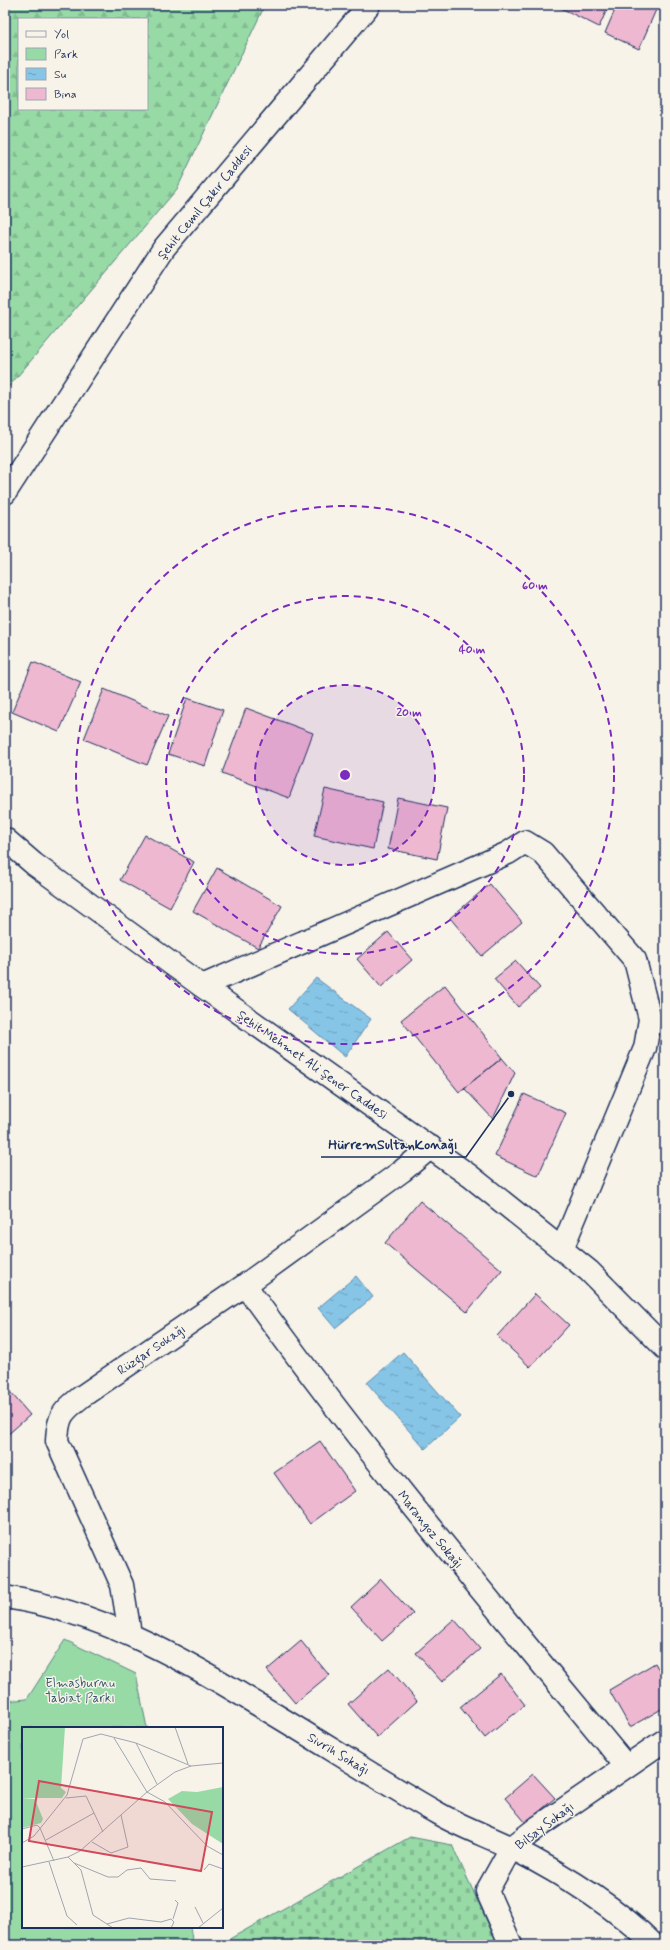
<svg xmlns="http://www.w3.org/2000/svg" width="670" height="1950" viewBox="0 0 670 1950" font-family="Mynerve,sans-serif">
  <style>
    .green { fill: #97daa6; stroke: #598482 }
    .forest { fill: url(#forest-firs); stroke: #598482; fill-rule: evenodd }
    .cemetery { fill: url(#cemetery-stones); stroke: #598482 }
    .water { fill: url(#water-ripples); stroke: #5b89b0 }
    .building { fill: #eeb8d1; stroke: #1b2f5e }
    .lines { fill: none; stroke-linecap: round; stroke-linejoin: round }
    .minor-casing { stroke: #1b2f5e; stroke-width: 25 }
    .secondary-casing { stroke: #1b2f5e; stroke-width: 25 }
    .minor { stroke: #f7f3e8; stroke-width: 22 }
    .secondary { stroke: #f7f3e8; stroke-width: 22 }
    .ring { fill: none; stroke: #7b2cbf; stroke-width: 2; stroke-dasharray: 7 5 }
    .labels { text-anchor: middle; stroke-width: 3; stroke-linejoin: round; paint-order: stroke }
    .street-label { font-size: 13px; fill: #1b2f5e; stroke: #f7f3e8 }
    .park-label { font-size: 13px; fill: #3a5a70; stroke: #f7f3e8 }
    .inset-road { fill: none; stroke: #9fa5b1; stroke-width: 1 }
    .view { fill: #d1495b; fill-opacity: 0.15; stroke: #d1495b; stroke-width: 2 }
    .inset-edge { fill: none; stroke: #1b2f5e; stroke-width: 2 }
    .centre { fill: #7b2cbf; stroke: #f7f3e8; stroke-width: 2 }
    .ring-label { font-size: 12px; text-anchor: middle; font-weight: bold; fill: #7b2cbf; stroke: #f7f3e8; stroke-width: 3; stroke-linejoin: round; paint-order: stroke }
    .leader { fill: none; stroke: #1b2f5e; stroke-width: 1.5 }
    .callout-dot { fill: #1b2f5e; stroke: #f7f3e8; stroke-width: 1.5 }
    .callout-label { font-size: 14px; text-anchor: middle; font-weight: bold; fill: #1b2f5e; stroke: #f7f3e8; stroke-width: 3; stroke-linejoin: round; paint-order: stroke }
  </style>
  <defs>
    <pattern id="forest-firs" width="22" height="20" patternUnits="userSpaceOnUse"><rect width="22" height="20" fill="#97daa6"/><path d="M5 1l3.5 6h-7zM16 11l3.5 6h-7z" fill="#82bb91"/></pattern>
    <pattern id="cemetery-stones" width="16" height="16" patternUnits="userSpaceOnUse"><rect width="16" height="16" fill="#97daa6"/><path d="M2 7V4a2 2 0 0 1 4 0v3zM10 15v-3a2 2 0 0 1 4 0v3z" fill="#82bb91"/></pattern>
    <pattern id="water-ripples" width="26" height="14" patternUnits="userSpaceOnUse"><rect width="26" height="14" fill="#86c5e6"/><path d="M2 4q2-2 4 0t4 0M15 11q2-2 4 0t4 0" fill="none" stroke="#6da0be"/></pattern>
  </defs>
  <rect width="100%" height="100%" fill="#f7f3e8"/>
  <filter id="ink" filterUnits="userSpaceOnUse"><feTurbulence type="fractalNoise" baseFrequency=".025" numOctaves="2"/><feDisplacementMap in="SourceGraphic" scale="8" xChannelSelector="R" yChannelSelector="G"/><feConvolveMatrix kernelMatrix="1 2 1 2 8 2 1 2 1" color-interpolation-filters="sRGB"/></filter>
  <g filter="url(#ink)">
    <path class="green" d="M65,1640L136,1674L147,1728H23V1927H190L193,1945H5V1701L27,1699Z"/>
    <path class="forest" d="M5,5H265L177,189L5,391ZM19,19H147V109H19Z"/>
    <path class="cemetery" d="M410,1837L452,1845L498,1945H219Z"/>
    <path class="water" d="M316,978L371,1019L345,1057L288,1009Z
      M356,1276L373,1297L335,1328L318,1308Z
      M403,1352L460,1417L425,1449L367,1383Z"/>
    <path class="building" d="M563,5H609L599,27L561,8Z
      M617,5H658L639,49L605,33Z
      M33,662L81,682L59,732L12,712Z
      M104,689L168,716L147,765L84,739Z
      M187,698L223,710L205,766L168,754Z
      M246,708L313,733L289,798L222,773Z
      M325,789L383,802L373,849L314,836Z
      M398,798L447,808L437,859L388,849Z
      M145,835L194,862L170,908L120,880Z
      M217,868L282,906L258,948L193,911Z
      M490,884L522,922L482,956L450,918Z
      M388,932L412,960L381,987L357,959Z
      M516,961L540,988L518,1007L494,979Z
      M445,985L502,1058L459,1092L401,1020Z
      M502,1058L515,1073L493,1119L464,1088Z
      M524,1094L566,1113L538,1176L495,1156Z
      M420,1201L502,1270L467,1312L385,1243Z
      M535,1294L569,1325L530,1367L497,1336Z
      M5,1386L30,1415L5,1437Z
      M320,1441L355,1491L310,1524L274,1473Z
      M381,1579L413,1614L382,1641L351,1607Z
      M454,1619L480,1649L442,1682L416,1653Z
      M301,1641L329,1675L295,1703L267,1670Z
      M655,1663L665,1681V1707L630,1727L609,1690Z
      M389,1668L417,1701L377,1737L348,1704Z
      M501,1674L525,1705L485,1738L460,1707Z
      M533,1774L555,1798L526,1823L505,1798Z"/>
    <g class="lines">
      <defs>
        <path id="minor" d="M202,986L508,853L525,842L543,853L635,960L650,1019L645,1048L562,1249
          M245,1285C364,1452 496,1608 626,1766
          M5,1597C97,1611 179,1656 257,1704C318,1740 377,1779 439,1814C462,1827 487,1836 510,1847C561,1873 614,1905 654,1945
          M130,1634L122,1585L57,1441C58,1416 62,1412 81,1397L245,1285L402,1171L431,1147
          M511,1945L487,1891L511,1848L538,1827L665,1740"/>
        <path id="secondary" d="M5,493L164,248L369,5
          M5,839L34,864L202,986L470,1176L589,1271L665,1348"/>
      </defs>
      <use href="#minor" class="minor-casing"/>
      <use href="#secondary" class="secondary-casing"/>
      <use href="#minor" class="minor"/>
      <use href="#secondary" class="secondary"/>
    </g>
  </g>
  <circle cx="345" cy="775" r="90" fill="#7b2cbf" fill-opacity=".12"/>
  <g class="ring">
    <circle cx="345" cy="775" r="90"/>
    <circle cx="345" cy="775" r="179"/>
    <circle cx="345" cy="775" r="269"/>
  </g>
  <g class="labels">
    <g class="street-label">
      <text transform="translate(204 202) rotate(-51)" y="5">Şehit Cemil Çakır Caddesi</text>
      <text transform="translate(313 1064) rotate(35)" y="5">Şehit Mehmet Ali Şener Caddesi</text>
      <text transform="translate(151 1349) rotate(-34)" y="5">Rüzgar Sokağı</text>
      <text transform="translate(431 1529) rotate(51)" y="5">Marangoz Sokağı</text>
      <text transform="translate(339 1753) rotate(31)" y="5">Sivrih Sokağı</text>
      <text transform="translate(544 1825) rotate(-37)" y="5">Bilsay Sokağı</text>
    </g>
    <g class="park-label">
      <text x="80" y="1687">Elmasburnu<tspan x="80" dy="15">Tabiat Parkı</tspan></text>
    </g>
  </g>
  <g transform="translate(22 1727)">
    <rect width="201" height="201" fill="#f7f3e8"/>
    <path d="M0,0H43L39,61L44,65L40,71H0Z" fill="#97daa6"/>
    <path d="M201,60V117L170,97L146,72L160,64L175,65Z" fill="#97daa6"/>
    <path d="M0,71L13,72L21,92L19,96L0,101Z" fill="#97daa6"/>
    <path class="inset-road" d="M153,0L166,37M92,11L125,65L153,45L169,39L201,36M114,16L135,57M44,71L64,69L81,105M0,102L15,98L18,101L32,134M24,113L72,86M70,115L89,126L106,120L99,88M0,116L12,109L45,68L61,12L79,7L114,16L169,39M46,130L59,143L71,188L91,201M27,135L45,189L55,198M52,136L86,150H96L105,143L119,141L128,152L154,154M0,140L46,130L58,124L125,65L143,75L185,119L201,128M182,143L187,137L201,142M173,180L181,196M151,192L156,176L153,173M85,197L107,191L139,195L149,192L152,195L149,201M176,201L201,181"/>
    <path class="view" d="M17,54L190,85L179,144L7,114Z"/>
    <rect width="201" height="201" class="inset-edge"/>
  </g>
  <circle cx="345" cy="775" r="6" class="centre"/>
  <g class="ring-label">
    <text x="535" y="589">60 m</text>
    <text x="472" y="653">40 m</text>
    <text x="409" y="716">20 m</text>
  </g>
  <path class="leader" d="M511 1094L466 1157H321"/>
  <circle class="callout-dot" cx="511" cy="1094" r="4"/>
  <g class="callout-label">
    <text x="393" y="1149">HürremSultanKonağı</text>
  </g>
  <rect width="670" height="1950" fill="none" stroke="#f7f3e8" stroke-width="20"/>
  <rect x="10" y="10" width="650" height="1930" fill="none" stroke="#1b2f5e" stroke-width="1.5" filter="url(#ink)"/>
  <rect x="18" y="18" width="130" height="92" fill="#f7f3e8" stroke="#9fa5b1"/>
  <rect x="26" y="31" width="20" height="6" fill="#f7f3e8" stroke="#9fa5b1"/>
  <text x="54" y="38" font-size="12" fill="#1b2f5e">Yol</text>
  <rect x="26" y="48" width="20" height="12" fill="#97daa6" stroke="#9fa5b1"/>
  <text x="54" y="58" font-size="12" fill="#1b2f5e">Park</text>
  <rect x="26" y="68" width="20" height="12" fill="url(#water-ripples)" stroke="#9fa5b1"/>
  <text x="54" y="78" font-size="12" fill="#1b2f5e">Su</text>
  <rect x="26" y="88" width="20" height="12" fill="#eeb8d1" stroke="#9fa5b1"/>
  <text x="54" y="98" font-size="12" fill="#1b2f5e">Bina</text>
</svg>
